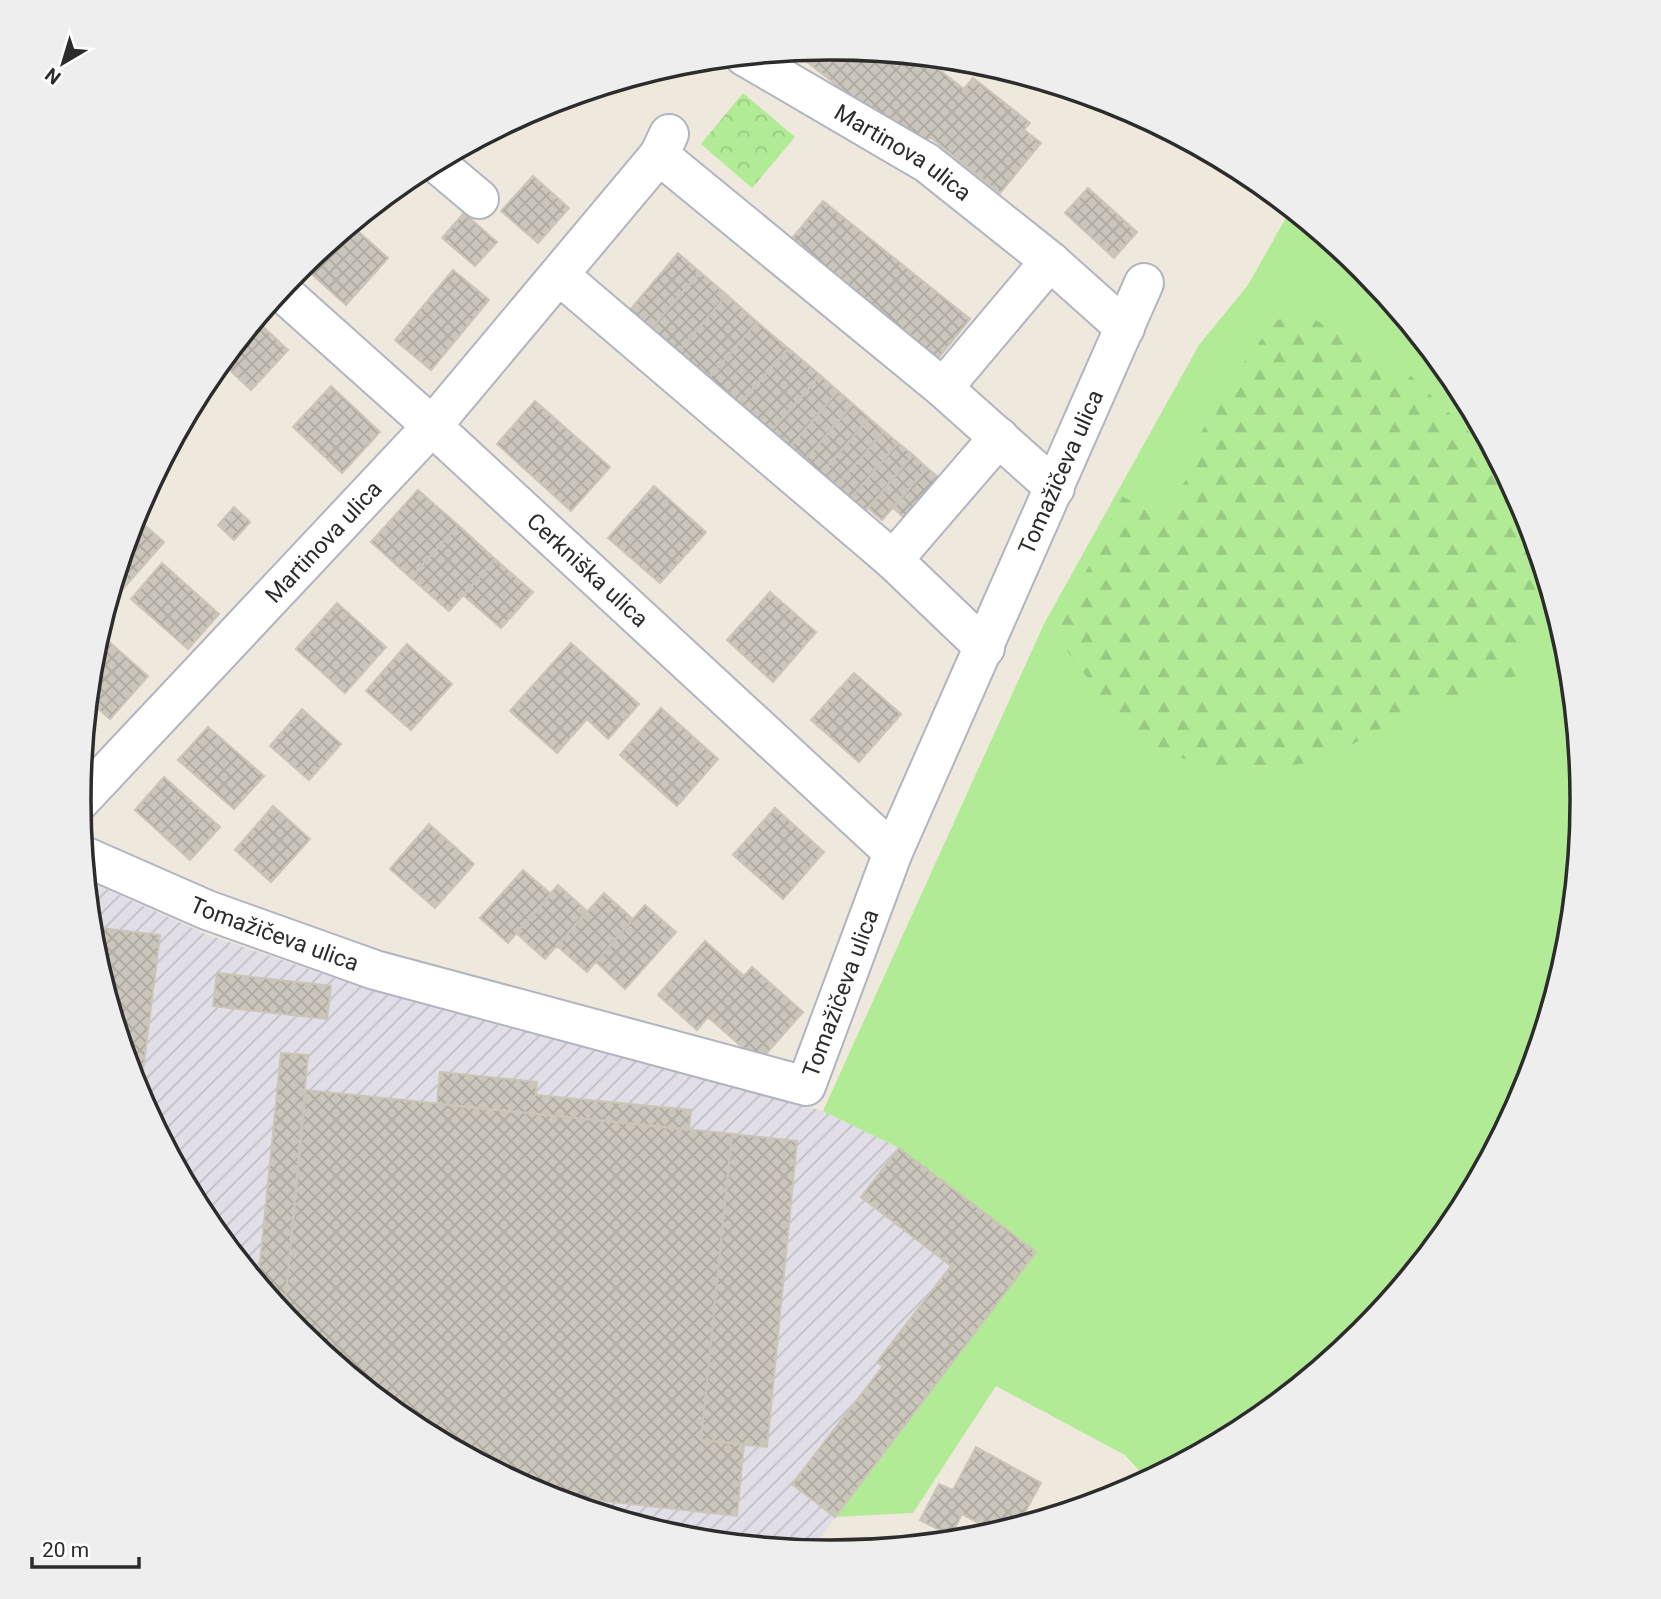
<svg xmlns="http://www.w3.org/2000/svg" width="1661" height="1599" viewBox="0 0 1661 1599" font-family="Roboto,sans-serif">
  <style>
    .industrial { fill: url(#industrial-furrows) }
    .grass { fill: #b1eb95 }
    .forest { fill: url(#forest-firs) }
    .park { fill: url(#park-crowns) }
    .building { fill: url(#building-cross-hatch); stroke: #cbc4b7; stroke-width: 2 }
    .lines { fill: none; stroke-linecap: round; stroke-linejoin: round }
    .minor-casing { stroke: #b1b4c1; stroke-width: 42 }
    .minor { stroke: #fff; stroke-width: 38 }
    .labels { text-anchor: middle; stroke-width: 6; stroke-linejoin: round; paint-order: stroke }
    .street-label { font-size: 23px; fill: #2c2c2c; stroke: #fff }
    .rim { fill: none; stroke: #2c2c2c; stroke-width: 3.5 }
  </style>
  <defs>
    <pattern id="industrial-furrows" width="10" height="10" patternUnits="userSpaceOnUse" patternTransform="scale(1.75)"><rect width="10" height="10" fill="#e1dee7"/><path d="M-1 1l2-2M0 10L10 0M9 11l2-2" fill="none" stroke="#c1bfc6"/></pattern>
    <pattern id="forest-firs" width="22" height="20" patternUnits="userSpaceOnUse" patternTransform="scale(1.75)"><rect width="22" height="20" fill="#b1eb95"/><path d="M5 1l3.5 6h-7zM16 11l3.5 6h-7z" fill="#98ca81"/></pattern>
    <pattern id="park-crowns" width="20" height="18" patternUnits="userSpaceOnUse" patternTransform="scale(1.75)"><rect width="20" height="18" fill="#b1eb95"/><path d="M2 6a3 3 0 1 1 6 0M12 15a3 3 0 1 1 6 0" fill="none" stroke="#98ca81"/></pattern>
    <pattern id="building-cross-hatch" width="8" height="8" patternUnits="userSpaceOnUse" patternTransform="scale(1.75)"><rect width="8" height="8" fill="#cac6bc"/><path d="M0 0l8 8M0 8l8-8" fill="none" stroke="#aeaaa2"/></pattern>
  </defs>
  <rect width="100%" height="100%" fill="#efe8dd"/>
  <path class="industrial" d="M86,880L208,935L350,983L823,1111L899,1148L1036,1252L811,1550L683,1537L542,1494L412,1425L298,1331L205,1217L135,1087L93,946Z"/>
  <path class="grass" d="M1291,209L1363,268L1456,382L1526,512L1568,653L1583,800L1568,947L1525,1088L1456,1218L1362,1332L1248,1425L1147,1479L1125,1455L996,1386L913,1513L835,1517L1036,1252L899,1148L823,1111L1044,624L1199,345L1248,285Z"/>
  <path class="forest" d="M1302,312L1411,376L1497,459L1526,512L1540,559L1539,626L1516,676L1424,705L1322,761L1225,774L1150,746L1103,699L1053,632L1083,578L1122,496L1157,517L1187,479L1183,462L1243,364L1275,321Z"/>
  <path class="park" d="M743,93L795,137L752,188L701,144Z"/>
  <path class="building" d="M831,47L921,56L964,89L973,78L1030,123L1024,130L1041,143L1000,193L930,137L920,150L793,51Z
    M497,129L478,151L469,144Z
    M533,176L569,208L538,243L501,211Z
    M1088,188L1137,232L1114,258L1065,213Z
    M823,201L970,319L935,362L788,243Z
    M464,213L497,242L475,266L442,238Z
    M351,225L388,258L346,305L306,269L332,240Z
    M678,253L700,272L651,329L629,311Z
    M453,270L489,300L431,370L395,340Z
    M700,272L727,295L678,352L651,329Z
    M727,295L757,322L708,379L678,352Z
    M256,320L288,350L251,390L221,362Z
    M757,322L788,348L739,405L708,379Z
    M788,348L820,375L770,433L739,405Z
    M820,375L838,391L789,448L770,433Z
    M331,386L380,432L342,473L293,427Z
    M838,391L853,404L804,461L789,448Z
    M535,401L610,467L571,511L497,444Z
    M853,404L869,418L820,475L804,461Z
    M869,418L884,431L835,488L820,475Z
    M884,431L898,443L849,500L835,488Z
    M898,443L913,455L864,513L849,500Z
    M913,455L927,468L882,520L868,508Z
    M927,468L942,480L907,520L893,508Z
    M654,486L706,532L660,583L608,538Z
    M418,490L458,525L411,578L371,542Z
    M234,507L250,522L234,540L218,525Z
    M134,516L164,542L122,590L114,583Z
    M458,525L495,559L449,611L411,578Z
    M495,559L533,592L501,628L463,595Z
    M162,563L219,614L188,649L131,599Z
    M770,592L816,632L773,682L727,640Z
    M337,603L386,647L345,693L296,649Z
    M99,633L148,676L110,719L88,700L93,652Z
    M571,643L639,704L608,739L587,719L557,753L510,711Z
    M407,644L452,684L411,730L366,691Z
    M854,673L901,714L859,762L811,720Z
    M661,708L718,759L677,806L620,755Z
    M302,709L341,744L309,780L270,746Z
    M208,727L264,776L234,809L178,760Z
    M164,777L220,827L190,860L135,810Z
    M273,806L310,839L271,882L235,850Z
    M775,808L824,852L783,899L733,855Z
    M429,824L474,864L435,908L390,869Z
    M523,870L551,894L508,943L480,918Z
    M558,885L587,911L545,959L516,933Z
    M604,893L633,919L587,972L557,946Z
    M645,905L676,932L625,989L596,962Z
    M91,927L160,935L140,1095L93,946Z
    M705,941L744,976L752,967L803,1012L759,1062L708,1017L697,1030L658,995Z
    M217,973L331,986L327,1019L213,1006Z
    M281,1053L308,1055L284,1314L258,1282Z
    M440,1072L537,1082L536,1095L691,1110L689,1130L437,1104Z
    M306,1090L732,1134L701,1440L744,1444L737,1516L542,1494L412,1425L298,1331L284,1314Z
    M732,1134L797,1141L767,1447L701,1440Z
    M899,1148L1036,1252L835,1517L792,1484L883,1366L877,1362L951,1266L861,1197Z
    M976,1447L1041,1483L1018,1525L995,1532L962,1514L951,1536L920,1520L939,1484L953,1490Z"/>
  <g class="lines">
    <defs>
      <g id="minor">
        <path id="s1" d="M744,56L927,163L1050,261L1125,328"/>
        <path d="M659,155L943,388L1055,488"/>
        <path d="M435,162L479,199"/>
        <path d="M559,275L893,560L985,648"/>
        <path id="s2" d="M280,290L432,426L893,852"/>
        <path d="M943,388L1050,261"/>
        <path d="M893,560L999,437"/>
        <path id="s3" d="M79,802L432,426L659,155L669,134"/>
        <path id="s4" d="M84,856L207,910L375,970L806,1086L893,852L1144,283"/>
      </g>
    </defs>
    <use href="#minor" class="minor-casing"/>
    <use href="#minor" class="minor"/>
  </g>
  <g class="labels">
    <g class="street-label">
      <text dy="8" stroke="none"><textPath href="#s1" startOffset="186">Martinova ulica</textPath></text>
      <text dy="8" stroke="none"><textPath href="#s4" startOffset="1424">Tomažičeva ulica</textPath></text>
      <text dy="8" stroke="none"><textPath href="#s3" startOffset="357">Martinova ulica</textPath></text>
      <text dy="8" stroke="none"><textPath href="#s2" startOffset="416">Cerkniška ulica</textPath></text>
      <text dy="8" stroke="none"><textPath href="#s4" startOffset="206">Tomažičeva ulica</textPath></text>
      <text dy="8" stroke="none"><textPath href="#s4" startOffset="858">Tomažičeva ulica</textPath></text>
    </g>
  </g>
  <path d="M0 0H1661V1599H0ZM830 60H831A739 739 0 0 1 1570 799V801A739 739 0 0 1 831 1540H830A739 739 0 0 1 91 801V799A739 739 0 0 1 830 60Z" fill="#eee" fill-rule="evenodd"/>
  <path class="rim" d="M830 60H831A739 739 0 0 1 1570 799V801A739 739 0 0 1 831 1540H830A739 739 0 0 1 91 801V799A739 739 0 0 1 830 60Z"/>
  <g transform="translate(63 63) rotate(218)" stroke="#ffffff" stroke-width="5" paint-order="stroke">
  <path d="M0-5L12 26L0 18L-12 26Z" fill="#2c2c2c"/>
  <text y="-10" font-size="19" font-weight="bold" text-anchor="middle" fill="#2c2c2c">N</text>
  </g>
  <path d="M32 1557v10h107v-10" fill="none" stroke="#2c2c2c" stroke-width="3.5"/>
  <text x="42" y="1557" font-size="21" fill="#2c2c2c" stroke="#ffffff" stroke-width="5" paint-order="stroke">20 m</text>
</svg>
